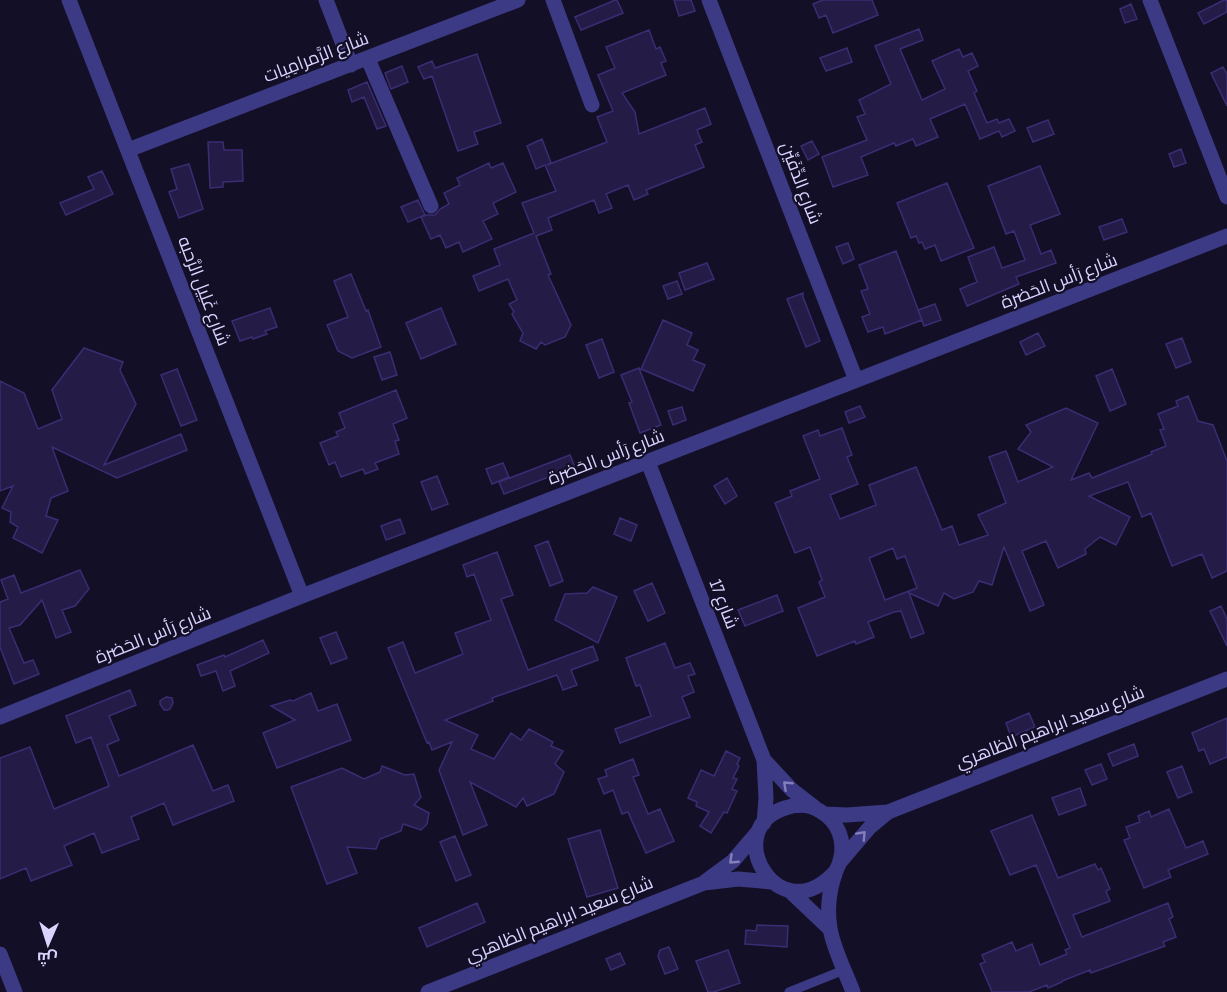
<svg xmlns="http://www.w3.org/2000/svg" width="1227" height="992" viewBox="0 0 1227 992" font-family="'Sofia Sans Condensed',Cairo,sans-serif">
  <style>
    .building { fill: #241b47; stroke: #3b2d73; stroke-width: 1.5; fill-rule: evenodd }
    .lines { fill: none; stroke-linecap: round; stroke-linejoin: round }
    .lane { stroke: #3d3a85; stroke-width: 9 }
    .street { stroke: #3d3a85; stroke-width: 15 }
    .oneway { stroke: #837fbc }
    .labels { text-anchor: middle; stroke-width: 4.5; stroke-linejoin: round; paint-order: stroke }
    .street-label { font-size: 18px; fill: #d9d4ff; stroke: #130f26 }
  </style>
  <rect width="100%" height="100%" fill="#130f26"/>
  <path class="building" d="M615,0H617L623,13L581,30L575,17Z
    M674,0H691L695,11L679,16Z
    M823,0H872L878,15L833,33L826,15L819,18L813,4Z
    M1224,0H1227V12L1204,24L1198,13Z
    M1131,4L1137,19L1125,23L1120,9Z
    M919,29L923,40L900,49L922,100L945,89L932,61L959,49L963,57L972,53L978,66L968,71L977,91L974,93L987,123L997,119L999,123L1009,119L1015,131L1002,137L999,131L980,139L965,104L930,119L938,137L916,146L913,139L896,146L894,143L861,157L868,175L833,187L822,157L867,140L857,117L865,114L859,100L891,84L875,46Z
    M649,30L656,49L660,47L666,61L661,63L666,75L622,93L635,112L639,134L705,108L711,124L697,130L702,142L695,145L704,167L646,190L648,194L634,200L628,185L606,194L612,208L599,213L594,200L548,218L552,230L536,236L551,274L548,275L571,325L565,337L545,345L541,342L536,349L520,341L523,333L512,314L514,312L509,304L517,300L508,279L479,291L473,276L500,265L494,249L534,233L522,203L556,191L545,165L536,169L527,146L542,139L551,163L547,165L607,142L597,117L613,111L598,75L615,68L606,47Z
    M847,48L852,62L826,71L820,58Z
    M477,54L501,123L474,132L478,144L458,151L432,76L424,79L418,67L432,61L435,68Z
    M402,66L408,82L391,89L385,73Z
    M1223,67L1227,74V106L1211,73Z
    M367,82L386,126L377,129L364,97L352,102L348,90Z
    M1048,120L1054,134L1033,142L1027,128Z
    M812,141L819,154L808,160L801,146Z
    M208,142H223L224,150H242L243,181L223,182V187L210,188Z
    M1181,149L1186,163L1174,167L1169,154Z
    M489,163L491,168L503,163L516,192L493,203L498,214L483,221L492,239L463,252L459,242L446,248L440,235L431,239L421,217L427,215H435L440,209L449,204L444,193L460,185L457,178Z
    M189,164L203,209L179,218L169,192L177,189L171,169Z
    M1040,166L1060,214L1030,225L1041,254L1051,250L1056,263L1016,277L1019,284L967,306L960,289L977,282L968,257L994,247L1002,268L1025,260L1014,231L1006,234L988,186Z
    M102,171L113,194L66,215L60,203L94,189L88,177Z
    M947,183L974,248L941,261L935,245L925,249L922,242L919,243L916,236L911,238L897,203Z
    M418,200L425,215L408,222L401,207Z
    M1122,219L1127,232L1104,240L1099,227Z
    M848,243L854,259L843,264L836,247Z
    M896,251L922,320L885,334L883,327L868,332L862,317L870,314L861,291L868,289L859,265Z
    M707,263L714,279L685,290L679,273Z
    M351,274L366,311L368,310L381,347L352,358L338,351L327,325L348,317L334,281Z
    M677,281L682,294L668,299L663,286Z
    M803,293V297L820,341L806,347L787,299Z
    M935,304L941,320L924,326L918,310Z
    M270,308L277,327L265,331L267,334L253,339L252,337L240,341L232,321Z
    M441,308L456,344L421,359L406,323Z
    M663,320L692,333L687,345L698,350L693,360L705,365L693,391L641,369Z
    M1038,333L1045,346L1026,355L1020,342Z
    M1182,338L1191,362L1176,368L1166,344Z
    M602,339L614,372L599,378L586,345Z
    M84,348L123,362L120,370L136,404L104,465L181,434L187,450L117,478L52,447L68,491L51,498L46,516L58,520L42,553L13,538L18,527L10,522L11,512L2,508L13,486L0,491V381L24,393L38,429L62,419L52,390Z
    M390,352L397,375L382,380L374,357Z
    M639,368L661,425L640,433L629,403L632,402L621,375Z
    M177,369L197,420L181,426L161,375Z
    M1112,369L1126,404L1110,411L1096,376Z
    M396,390L407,418L393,424L399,440L395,441L399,454L375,463L378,469L365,474L363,469L341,477L335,462L329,465L320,443L338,436L336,432L345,428L339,413Z
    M1188,396L1198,421L1213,425L1227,461V571L1212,578L1202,554L1172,566L1151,513L1142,517L1128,482L1089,496L1130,517L1116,545L1100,537L1085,549L1086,554L1058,568L1046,541L1022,551L1044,605L1030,611L1004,547L992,585L979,581L973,592L954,599L944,593L938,606L909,593L924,633L911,638L901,611L894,612L868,622L874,637L856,644L855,641L817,656L798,608L825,597L819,582L822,580L810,547L795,553L775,503L792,496L790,491L820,479L803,436L818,430L820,436L842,428L852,455L847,457L858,484L830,495L840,519L876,505L869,485L916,467L942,530L952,526L959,545L988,535L978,515L1006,503L989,457L1006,451L1018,482L1053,467L1018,449L1031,432L1026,425L1066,408L1098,423L1071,480L1089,473L1092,478L1152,454L1151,452L1166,446L1160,430L1164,429L1158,414L1178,406L1176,401ZM893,548L897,559L905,556L917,588L885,600L869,558Z
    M860,406L865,417L849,423L845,412Z
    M682,407L686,420L673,425L668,411Z
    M570,455L575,467L504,494L499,482Z
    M503,463L509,477L492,484L486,469Z
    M437,476L448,504L432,510L421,482Z
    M727,478L737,496L725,504L714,486Z
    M620,518L637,525L631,541L614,534Z
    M400,519L405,533L386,540L381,526Z
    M548,541L563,581L550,586L535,546Z
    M497,552L513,595L501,599L528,670L593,646L598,660L571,670L577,685L563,690L557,675L492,698L493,701L445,720L478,735L471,749L494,759L511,733L521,740L529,729L553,742L551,746L563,751L555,764L564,772L554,794L527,806L523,798L516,807L470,782L487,825L463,835L439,770L452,742L432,750L429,742L427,743L388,648L403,642L415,673L463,654L455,633L491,620L474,574L467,577L463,565Z
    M80,570L89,589L75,606L62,610L71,632L56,638L42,600L20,625L9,628L24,663L33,660L39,674L14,684L0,647V602L8,599L1,580L14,575L21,593Z
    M652,583L665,613L648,621L634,591Z
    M593,587L617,597L598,643L555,620L565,594L587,593Z
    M777,595L783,611L745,626L738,610Z
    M1221,606L1227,619V646L1210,611Z
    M336,632L347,658L331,664L320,638Z
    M263,640L269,653L230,671L235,686L223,691L216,671L201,676L197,665L224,655L225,657Z
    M665,643L675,668L690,663L695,674L688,676L694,692L682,697L690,717L620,743L615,729L651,716L640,685L636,686L626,658Z
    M130,690L136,705L109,716L119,740L107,745L119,776L193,745L213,791L228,785L234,801L173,825L164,803L131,817L139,839L102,853L94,833L64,846L72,865L31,881L26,868L0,879V758L30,747L54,809L109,786L91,737L76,743L66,716Z
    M311,693L318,711L337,704L351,740L277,768L263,733L295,720L271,706L290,700L293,701Z
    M166,697L172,698L173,703L170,709L167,710H164L160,704V701Z
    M1029,713L1035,727L1011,737L1006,723Z
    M1227,718V757L1210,764L1204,749L1199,751L1192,733Z
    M1134,744L1138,756L1113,766L1108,754Z
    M726,751L740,758L737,764L739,766L733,778L737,779L732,789L737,791L727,813L724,812L711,833L700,826L709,812L696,806L697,802L688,798L701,770L714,776Z
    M633,759L639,775L633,777L648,814L660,809L674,841L646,853L628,812L622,814L613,790L604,794L598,779L607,776L605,770Z
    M1101,764L1107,779L1092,785L1085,770Z
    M382,766L405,775L414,774L421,797L414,805L429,813L427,824L421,830L403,824L401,831L380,839L376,849L347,847L357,873L327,884L291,787L342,768L364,779L380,772Z
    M1182,766L1192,792L1178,798L1167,772Z
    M1080,788L1086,805L1059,815L1052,798Z
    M1169,809L1186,848L1203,841L1208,854L1168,870L1171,877L1144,888L1124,840L1130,838L1126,827L1140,822L1138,816L1149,811L1151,817Z
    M1032,815L1058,878L1095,864L1098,870L1101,868L1110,889L1106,891L1110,901L1073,915L1082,937L1168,903L1173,917L1169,919L1176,937L1163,942L1165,946L1091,973L1090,970L1062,981V982L1048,988L1047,985L1029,992H992L980,964L985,962L982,955L1012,942L1016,951L1032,944L1040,965L1067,954L1065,950L1070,948L1036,865L1010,875L991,831Z
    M600,830L618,888L587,897L568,839Z
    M455,836L471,875L456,881L440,842Z
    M477,903L485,922L427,947L419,928Z
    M757,925L788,926L787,947L745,944L746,930L756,931Z
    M669,947L678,969L665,974L658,956L660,950Z
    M728,950L740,983L714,992H708L696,961Z
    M620,953L625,964L611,970L606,959Z"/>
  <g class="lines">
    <path class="lane" d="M789,992L844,970"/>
    <path class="street" d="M69,0L302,596
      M326,0L351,65
      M553,0L592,105
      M709,0L856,380
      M1150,0L1227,197
      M368,59L431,206
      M128,150L518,0
      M648,462L764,760L766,798L764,823
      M0,717L302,596L1227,236
      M764,760L792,790L814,807
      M826,814L847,815L888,812L1227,679
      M841,861L870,827L888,812
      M835,872C778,934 719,829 785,808C797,804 809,804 820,811C838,821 846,841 840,861C839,866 836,869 835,874C829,890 827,911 830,928C833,948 846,973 853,992
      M706,881L733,861L757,833
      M790,891L830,929
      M0,954L15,992
      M428,992L704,883L738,879L772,882"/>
  </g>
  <defs><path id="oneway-chevron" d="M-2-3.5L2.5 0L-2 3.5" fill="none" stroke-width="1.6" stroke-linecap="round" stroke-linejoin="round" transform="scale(1.5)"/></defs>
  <g class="oneway">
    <use href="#oneway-chevron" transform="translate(787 785) rotate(-137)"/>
    <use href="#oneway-chevron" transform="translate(862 835) rotate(-47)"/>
    <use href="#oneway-chevron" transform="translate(733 860) rotate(137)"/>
  </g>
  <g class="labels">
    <g class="street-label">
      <text transform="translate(316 57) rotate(-21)" y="6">شارع الرَّمرامِيات</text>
      <text transform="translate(801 183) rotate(69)" y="6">شارع الدِّفَيِّن</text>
      <text transform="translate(1059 281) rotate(-21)" y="6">شارع رَأس الحَضرة</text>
      <text transform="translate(204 291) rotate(69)" y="6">شارع غَلِيل الرَّحبه</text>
      <text transform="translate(606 457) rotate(-21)" y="6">شارع رَأس الحَضرة</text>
      <text transform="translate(724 604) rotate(69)" y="6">شارع 17</text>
      <text transform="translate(153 635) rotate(-22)" y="6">شارع رَأس الحَضرة</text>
      <text transform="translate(1050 727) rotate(-21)" y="6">شارع سعيد ابراهيم الظاهري</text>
      <text transform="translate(559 919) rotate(-22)" y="6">شارع سعيد ابراهيم الظاهري</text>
    </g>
  </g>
  <g transform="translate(48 944) rotate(183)" stroke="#130f26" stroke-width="4.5" paint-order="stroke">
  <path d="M0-4.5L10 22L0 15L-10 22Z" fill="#d9d4ff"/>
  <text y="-9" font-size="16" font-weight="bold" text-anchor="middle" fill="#d9d4ff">ش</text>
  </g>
</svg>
